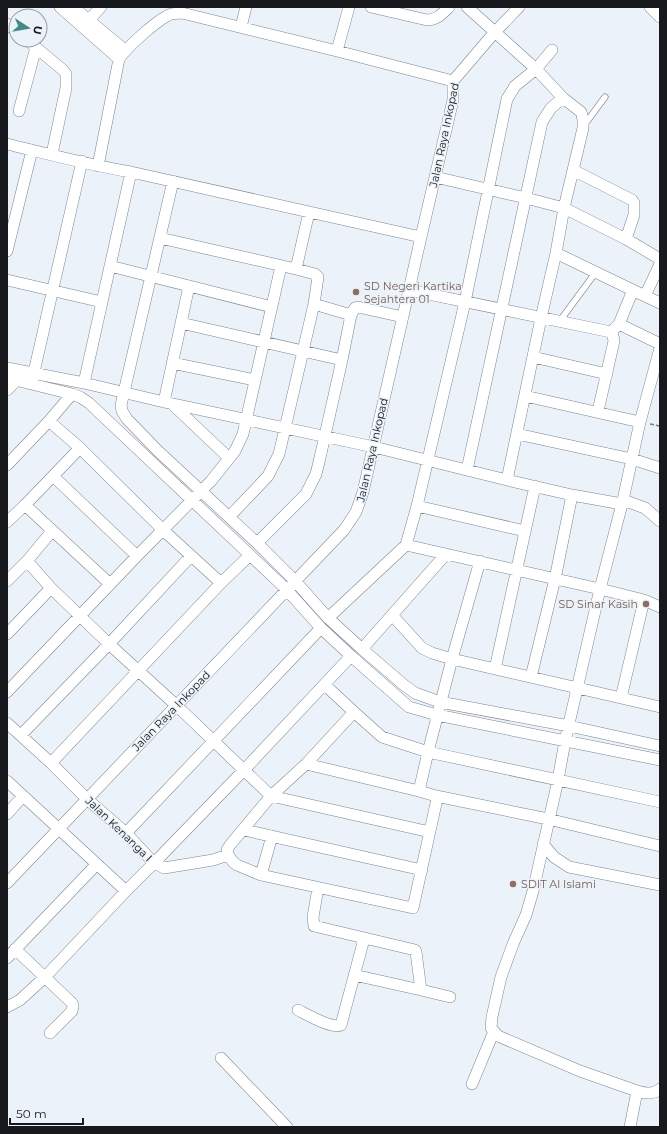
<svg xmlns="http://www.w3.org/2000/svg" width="667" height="1134" viewBox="0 0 667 1134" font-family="Montserrat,sans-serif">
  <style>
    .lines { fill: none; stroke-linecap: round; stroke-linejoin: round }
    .service-casing { stroke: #7f848b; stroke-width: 7 }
    .minor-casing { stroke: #7f848b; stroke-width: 12 }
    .path { stroke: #797d82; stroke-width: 1.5; stroke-dasharray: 4 2; stroke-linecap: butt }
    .service { stroke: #fff; stroke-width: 5.5 }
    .minor { stroke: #fff; stroke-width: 11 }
    .education-dot { fill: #8d6e63; stroke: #ebf2f9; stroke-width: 1.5 }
    .labels { text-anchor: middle; stroke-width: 3; stroke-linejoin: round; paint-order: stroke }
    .street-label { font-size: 11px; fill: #17191c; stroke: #ebf2f9 }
    .education-label { font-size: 11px; fill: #785e54; stroke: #ebf2f9; text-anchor: start }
  </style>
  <rect width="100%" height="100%" fill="#ebf2f9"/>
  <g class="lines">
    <defs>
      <path id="service" d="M585,124L605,97
        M559,322L596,272"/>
      <path id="minor" d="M60,7L119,59
        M73,7L125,50
        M371,7L427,20C437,20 442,14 449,7
        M467,7L536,69L563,98L581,112L583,119V128L564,208L626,239L660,259
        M650,7L660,17
        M88,21L101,7
        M7,24L16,31
        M241,27L246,7
        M27,40L63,70L66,74V88L52,154
        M552,50L536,69L515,86L507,99L465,302L417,506L406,545L600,589L623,500L640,422L660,348
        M337,51L349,7
        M19,111L36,47
        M7,144C48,154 89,165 131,172L421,237
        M98,166L119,59C127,47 154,23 167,16C171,13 177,13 182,13L337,51L453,81
        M573,170L632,200L634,203V215L626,239
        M435,177L526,198L564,208L556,253L541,318L507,480L572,495L622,504
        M173,181L121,405L122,411L127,419L157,450L257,543L295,581L328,618L362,649L404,685L415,693L440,702L569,726L660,746
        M160,238L296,269L315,274L318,277L314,304L279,454L268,476L229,517
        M7,251L32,150
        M556,253L645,296
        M660,264L645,296L660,303
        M110,266L272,307
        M296,269L309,212
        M7,280L102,302L131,172
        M409,290L611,332
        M314,304L351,315
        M181,323L342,360L351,315L355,308L358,307L403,317
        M619,324L660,344
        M611,332L619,324L633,290
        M533,357L607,374
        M172,363L255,380
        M7,368L84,383L164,402L374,447L507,480
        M7,378L72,394L80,397L89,403L250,555L286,589L321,628L351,656L409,707L437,715L660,760
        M32,381L82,161
        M84,383L102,302
        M7,390L17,380
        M525,396L640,422
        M164,402L189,286
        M172,404L229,458
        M598,411L614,341L613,336L611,332
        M49,421L80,448L163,530L221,583
        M517,434L632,459L660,468
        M7,465L49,421L72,394
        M467,470L542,122L551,108L563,98
        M53,476L137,556
        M623,500L645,508L660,521
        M25,505L80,448
        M417,506L525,531
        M7,522L25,505L110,584
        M257,543L306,494L316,474L319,462L342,360
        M27,561L51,588L109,644L177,706L271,796L430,832
        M480,561L452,659L660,707
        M7,581L27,561L52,531
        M392,615L422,648L432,653L452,659L428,752L382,737L354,712L306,764L271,796L230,845L227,850L228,855L233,862L237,865L261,875L413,908L437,799L436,796L419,791L428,752L660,802
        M328,618L406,545
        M7,634L51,588
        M362,649L446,554
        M495,669L535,486
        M531,677L555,579L572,495
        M325,685L354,712
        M7,692L137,556L211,481L235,451L243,434L281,266
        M621,698L644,600
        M7,723L51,763L87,799L126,833L154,863L244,770L351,656
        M21,735L109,644L191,556
        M51,763L221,583L250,555
        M306,764L419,791
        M7,781L126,891L45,977L20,1000L7,1007
        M436,796L548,819L660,846
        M7,814L23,796
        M244,830L422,870
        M126,833L321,628
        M543,844L554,857L569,867L660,885
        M261,875L272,836
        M7,883L344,530L356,512L363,492L421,237L453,100V81L494,33L519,7
        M318,888L313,917L314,926L415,950L416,952L421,990L450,997
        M126,891L154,863L164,868L213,860L228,855
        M15,949L72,1003L73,1006L72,1011L50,1033
        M7,958L96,865
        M354,975L421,990
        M298,1010C308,1015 332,1029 341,1025L364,939
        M221,1058L287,1127
        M472,1084L494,1031
        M637,1091C645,1093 653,1095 660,1089
        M630,1127L637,1091L580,1071L498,1036L491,1028L492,1017L501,977L513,944L526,915L533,891L558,780L565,741L600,589L644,600L660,607"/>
    </defs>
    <use href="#service" class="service-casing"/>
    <use href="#minor" class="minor-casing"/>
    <path class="path" d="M650,424L660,426"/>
    <use href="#service" class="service"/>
    <use href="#minor" class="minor"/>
  </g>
  <g class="education-dot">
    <circle cx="356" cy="292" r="4"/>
    <circle cx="646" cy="604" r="4"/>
    <circle cx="513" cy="884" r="4"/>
  </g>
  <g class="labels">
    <g class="street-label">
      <text transform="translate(444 135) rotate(-78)" y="4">Jalan Raya Inkopad</text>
      <text transform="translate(372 450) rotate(-77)" y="4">Jalan Raya Inkopad</text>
      <text transform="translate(171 711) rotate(-46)" y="4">Jalan Raya Inkopad</text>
      <text transform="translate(119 829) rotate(44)" y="4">Jalan Kenanga I</text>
    </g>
    <g class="education-label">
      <text x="364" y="290">SD Negeri Kartika<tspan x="364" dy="13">Sejahtera 01</tspan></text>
      <text x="638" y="608" text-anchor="end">SD Sinar Kasih</text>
      <text x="521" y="888">SDIT Al Islami</text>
    </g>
  </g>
  <rect width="667" height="1134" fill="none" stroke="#17191c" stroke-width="16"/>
  <g transform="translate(28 28) rotate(102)"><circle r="19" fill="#ebf2f9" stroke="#969ba1"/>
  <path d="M0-3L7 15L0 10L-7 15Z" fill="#438a87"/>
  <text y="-6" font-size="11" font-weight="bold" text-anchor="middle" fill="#17191c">U</text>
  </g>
  <path d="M10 1118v6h73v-6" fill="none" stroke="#17191c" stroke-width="2"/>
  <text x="16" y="1118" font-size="12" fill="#17191c" stroke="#ebf2f9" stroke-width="3" paint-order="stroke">50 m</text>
</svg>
